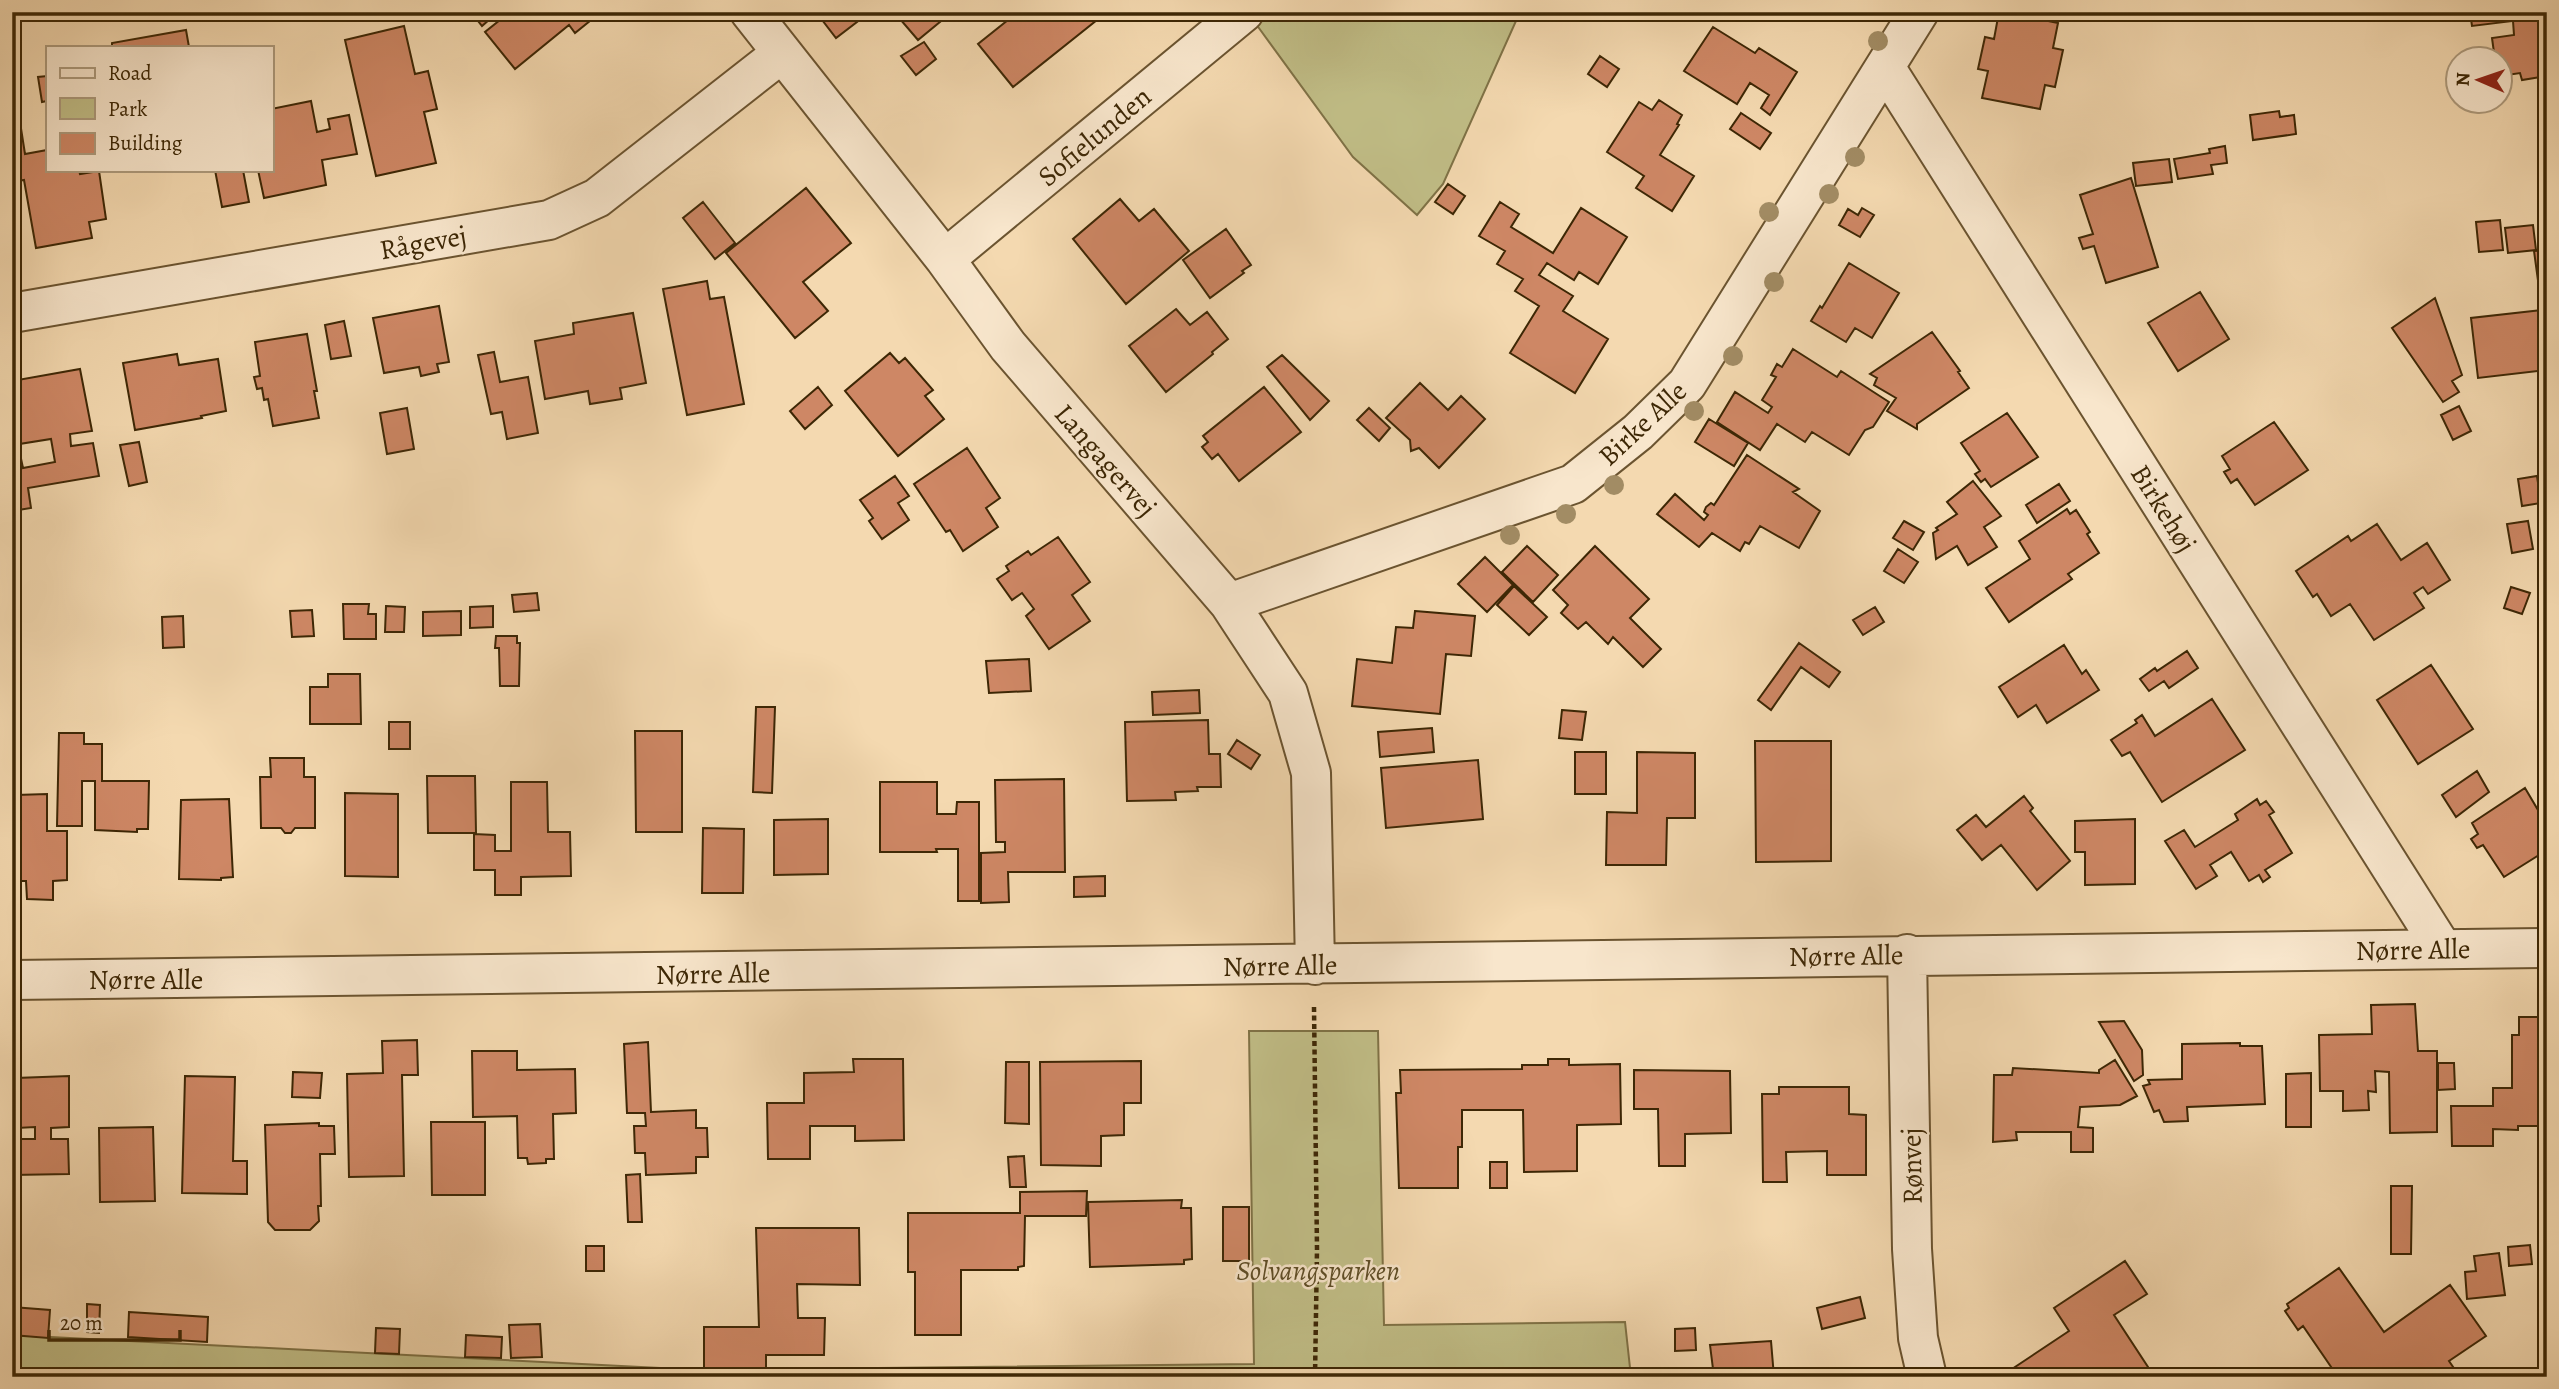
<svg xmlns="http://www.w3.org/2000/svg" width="2559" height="1389" viewBox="0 0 2559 1389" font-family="Alegreya,serif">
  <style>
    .green { fill: #c1be87; stroke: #7f7246; stroke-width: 2 }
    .building { fill: #ce8765; stroke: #3d2705; stroke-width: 2 }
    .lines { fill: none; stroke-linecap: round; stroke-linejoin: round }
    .minor-casing { stroke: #6b5430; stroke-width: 42 }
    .path { stroke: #3d2705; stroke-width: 4.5; stroke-dasharray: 5 3.5; stroke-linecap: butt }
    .minor { stroke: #f8e6cc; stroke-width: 38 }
    .tree { fill: #a28c64 }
    .labels { text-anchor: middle; stroke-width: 5; stroke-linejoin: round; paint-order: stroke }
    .street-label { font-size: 28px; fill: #3d2705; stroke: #f8e6cc }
    .park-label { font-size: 28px; font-style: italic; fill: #5e4d26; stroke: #f8e6cc }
  </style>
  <rect width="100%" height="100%" fill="#f4d9b0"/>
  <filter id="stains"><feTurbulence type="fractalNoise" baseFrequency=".00286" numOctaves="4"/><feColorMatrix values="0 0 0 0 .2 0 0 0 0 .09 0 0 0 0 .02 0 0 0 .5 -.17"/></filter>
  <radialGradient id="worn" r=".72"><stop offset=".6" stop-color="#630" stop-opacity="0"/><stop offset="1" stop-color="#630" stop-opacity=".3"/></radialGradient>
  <path class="green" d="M1271,12H1520L1443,184L1417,215L1353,157L1256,24Z
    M1249,1031H1378L1384,1325L1625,1322L1631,1377H12V1335L700,1370L1254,1364Z"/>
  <path class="building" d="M471,12H498L482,26Z
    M510,12H601L575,33L569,25L515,69L485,32Z
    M816,12H870L836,38Z
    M894,12H952L918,40Z
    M1018,12H1107L1013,87L978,44Z
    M1999,12H2044L2043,20L2058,23L2053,48L2063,50L2055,87L2045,85L2040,109L1982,98L1988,71L1978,69L1985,37L1994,39Z
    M2470,12H2512L2513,21L2472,26Z
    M2547,17V76L2522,80L2520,73L2500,76V60H2495L2492,38L2514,35L2513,21Z
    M404,26L415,74L428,71L437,109L424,112L436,163L376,176L345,40Z
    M1713,27L1755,53L1759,48L1797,72L1770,115L1761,108L1769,95L1750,83L1737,104L1684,71Z
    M186,30L189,47H112V43Z
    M924,42L936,59L916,75L901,56Z
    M1600,56L1619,69L1607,87L1588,74Z
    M47,76V101L42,102L38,77Z
    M1659,100L1682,115L1677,124L1679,125L1660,155L1694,176L1672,211L1636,188L1644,176L1607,152L1639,102L1652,110Z
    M311,101L317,132L330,129L328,119L349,115L357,154L322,160L326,185L264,198L258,170H271V109Z
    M17,103L25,154L47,150V170H79L80,174L99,171L106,219L89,222L92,238L36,248L24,180L12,182V104Z
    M2279,111L2280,117L2294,115L2296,134L2253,140L2250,115Z
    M1741,113L1771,133L1760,149L1730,129Z
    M2225,146L2227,163L2211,165L2213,174L2178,179L2174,159L2210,153L2209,149Z
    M2169,159L2172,182L2136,186L2133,163Z
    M215,170H243L249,202L222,207Z
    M2131,178L2158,267L2106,283L2094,246L2083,249L2079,238L2093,234L2080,195Z
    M2547,180V215L2543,216L2539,181Z
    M1448,184L1465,196L1453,214L1435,202Z
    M806,188L851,243L803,282L828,311L795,338L726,253Z
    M1120,199L1139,221L1154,209L1189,251L1126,304L1073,239Z
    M703,202L735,243L715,259L683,218Z
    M1500,202L1519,214L1511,227L1553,253L1581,208L1627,237L1598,284L1579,272L1574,280L1547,263L1539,275L1573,296L1563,311L1608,339L1575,393L1510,353L1539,306L1515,291L1523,279L1497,264L1505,251L1479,236Z
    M1862,208L1874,215L1860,237L1839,225L1848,209L1858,215Z
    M2500,220L2503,250L2479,252L2476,222Z
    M2533,225L2536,250L2508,253L2505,228Z
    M1226,229L1251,265L1242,271L1244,273L1210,298L1183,260Z
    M2547,250V370L2478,378L2471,318L2542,310L2534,251Z
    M1849,263L1899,293L1872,338L1855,328L1846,342L1811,321L1820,306L1822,308Z
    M707,281L710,299L724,297L744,404L687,415L663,289Z
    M2200,292L2229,339L2178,371L2148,323Z
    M2435,298L2462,375L2452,381L2459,392L2443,402L2392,328Z
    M439,306L449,362L437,364L439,372L421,376L419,367L384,373L373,318Z
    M1176,309L1190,325L1207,312L1228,339L1212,352L1213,354L1166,392L1129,346Z
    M633,313L646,383L620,388L622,399L590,404L588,391L545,399L535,341L574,334L573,323Z
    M344,321L351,356L331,359L325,325Z
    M1932,332L1960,371L1958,372L1969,388L1917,424V429L1887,411L1896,398L1874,385L1877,378L1870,374Z
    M307,334L317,391H314L319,418L273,426L268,399L264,400L262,388L257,389L254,377L260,376L255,342Z
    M1793,349L1837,377L1841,371L1889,402L1873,427L1865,430L1849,455L1812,432L1805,442L1777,424L1760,450L1717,422L1735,392L1768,413L1772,407L1762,400L1776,377L1771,375L1777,364L1782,367Z
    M494,352L500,382L528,377L538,433L507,439L502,412L491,414L478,355Z
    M890,353L899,363L905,358L933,390L925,396L944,419L898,456L845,391Z
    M177,354L179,365L218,359L226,411L201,416L202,418L135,430L123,363Z
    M1282,355L1329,401L1310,420L1267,367Z
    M80,369L92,431L70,434L71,446L93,443L99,476L28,488L31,508L12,511V456L20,454L23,468L55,462L51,439L13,445L12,381Z
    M1420,383L1448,410L1461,396L1485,419L1439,468L1419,448L1411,451L1410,440L1386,418Z
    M818,387L832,405L805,429L790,411Z
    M1264,387L1301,432L1239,481L1218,454L1212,459L1202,447L1208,442L1203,436Z
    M2459,406L2471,431L2453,440L2441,415Z
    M407,408L414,449L387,454L380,413Z
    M1369,408L1390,428L1379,441L1357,420Z
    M2007,413L2038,457L1991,487L1985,479L1981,482L1975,474L1980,471L1961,443Z
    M1709,419L1748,443L1734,466L1695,442Z
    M2274,422L2308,470L2255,505L2237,479L2231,483L2224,472L2230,469L2222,456Z
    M139,442L147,482L129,486L120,445Z
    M967,448L1000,498L986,508L998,527L963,551L950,530L946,532L914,484Z
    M1747,455L1799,489L1793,492L1820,511L1799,548L1760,526L1749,544L1745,542L1740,551L1712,533L1699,547L1657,514L1675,494L1704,520L1708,515L1704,512L1706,507L1711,503L1714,505Z
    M895,476L909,496L898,503L909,520L882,539L869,521L873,518L860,500Z
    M2537,476L2541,503L2522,506L2518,479Z
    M1973,481L2001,516L1984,527L1997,547L1968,565L1957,546L1936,559L1933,533L1938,530L1936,528L1957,514L1947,502Z
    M2059,484L2070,501L2037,523L2026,505Z
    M2067,509L2070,514L2076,510L2090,532L2087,534L2099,553L2068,574L2072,579L2009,622L1986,588L2030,559L2019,541Z
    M1904,521L1924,532L1913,550L1893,538Z
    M2528,521L2533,549L2512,553L2507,524Z
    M2377,524L2401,560L2427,543L2450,580L2428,594L2423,587L2414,593L2424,608L2374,640L2350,604L2331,616L2317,594L2313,597L2296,571L2348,536L2351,541Z
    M1058,537L1090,582L1072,595L1090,621L1049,649L1026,616L1034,609L1022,593L1012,600L997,579L1009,571L1006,566L1028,551L1031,555Z
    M1527,546L1558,575L1533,602L1502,572Z
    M1595,546L1649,599L1630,618L1661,649L1643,667L1613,637L1608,644L1586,622L1578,629L1561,613L1568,605L1553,590Z
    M1898,549L1918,562L1904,583L1884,571Z
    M1485,557L1513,585L1487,612L1458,584Z
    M1514,586L1547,617L1529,635L1497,605Z
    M2511,587L2530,593L2522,614L2504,608Z
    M537,593L539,610L514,612L512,595Z
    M343,604H369L368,614H376V639H344Z
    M386,606L405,607L404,632H385Z
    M493,606V627L470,628V607Z
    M1875,607L1884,622L1863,635L1853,620Z
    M312,610L314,636L292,637L290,611Z
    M461,611V635L423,636V612Z
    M1415,611L1475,616L1471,656L1446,654L1440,714L1352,706L1357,659L1392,663L1396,627L1413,628Z
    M183,616L184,647L163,648L162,617Z
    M496,636H517V643H520L519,686H500L499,648H495Z
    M1799,643L1840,672L1829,687L1801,667L1771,710L1758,700Z
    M2064,645L2082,674L2086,670L2099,690L2047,723L2036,705L2018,717L1999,687Z
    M2187,651L2198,668L2169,688L2164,681L2149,691L2140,679L2155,668L2157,671Z
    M1029,659L1031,691L989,693L986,661Z
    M2431,665L2473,729L2418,764L2377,700Z
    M328,674H360L361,724H310V687H328Z
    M1199,690L1200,713L1153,715L1152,692Z
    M2212,699L2245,750L2162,802L2130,752L2122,756L2111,740L2137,723L2135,720L2142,715L2155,736Z
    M756,707H775L772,793L753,792Z
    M1562,710L1586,712L1582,740L1559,738Z
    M1208,720L1209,754H1220L1221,787H1197L1198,791L1175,792L1176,800L1127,801L1125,722Z
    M389,722H410V749H389Z
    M1432,728L1434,752L1380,757L1378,732Z
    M635,731H682V832H636Z
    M59,733H84V744H102V781H149L148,829H137V832L95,830V781H82V826H57Z
    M1237,740L1260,755L1251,769L1228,754Z
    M1755,741H1831V861L1756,862Z
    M1575,752H1606V794H1575Z
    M1637,752L1695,753V818H1667L1666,865H1606L1607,812L1637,813Z
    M12,757L19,758L20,782H12Z
    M270,758H304V777H315V828H295L291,833H285L281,828H261L260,777H271Z
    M1478,760L1483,819L1386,828L1381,768Z
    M2477,771L2489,792L2456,817L2442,795Z
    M427,776H475L476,833H428Z
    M1064,779L1065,872H1008L1009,902L981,903V853L1005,852V842H996L995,780Z
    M511,782H547L548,832H570L571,876L521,877V895H495V870H474V834L495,835V851H511Z
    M880,782H937V814H956L957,802H979V901H958V849H936L937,852H880Z
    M2525,788L2538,810L2547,804V850L2504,877L2483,845L2477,848L2471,839L2478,834L2472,823Z
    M345,793L398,794V877L345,876Z
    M47,794V831H67V880L53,881V900L27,899L26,881H13L16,795Z
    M2024,796L2033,808L2030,811L2070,861L2037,890L2001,845L1982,860L1957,830L1976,815L1986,827Z
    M229,799L233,877L221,878V880L179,879L181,800Z
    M2257,799L2260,805L2266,801L2274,812L2269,815L2292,853L2265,870L2270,877L2263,882L2259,875L2249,881L2231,852L2210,865L2217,876L2196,889L2165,841L2184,830L2195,847L2238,820L2235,814Z
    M828,819V874L774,875V820Z
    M2135,819V884L2085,885V852H2075V821Z
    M703,828L744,829L743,893H702Z
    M1105,876V896L1074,897V877Z
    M2415,1004L2418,1051H2437V1132L2390,1133L2389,1072L2375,1071L2376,1092L2368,1091L2369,1110L2343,1111V1091H2320L2319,1035L2372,1034L2371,1005Z
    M2519,1017H2540L2541,1032H2547V1126H2518V1130L2493,1129V1146H2452L2451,1106H2493V1088H2512V1035H2519Z
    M2124,1021L2142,1050L2143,1075L2134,1081L2099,1022Z
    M417,1040L418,1075H402L404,1176L349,1177L347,1074L383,1073L382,1041Z
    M648,1042L651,1112L696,1110V1128H707L708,1157H696V1173L646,1175L645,1153H635L634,1126H646L645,1113H627L624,1044Z
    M2240,1043V1046H2262L2265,1104L2187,1107L2188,1121L2164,1122L2159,1110L2154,1112L2143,1086L2150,1084L2148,1080L2182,1079V1044Z
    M472,1051H517V1070L575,1069L576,1113L553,1114L554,1159H546V1163L528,1164L527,1158H518L517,1116L473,1117Z
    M853,1059H903L904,1140L855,1141V1126H810V1159H768L767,1103H804V1073L854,1072Z
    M1548,1059H1569V1065L1620,1064L1621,1124L1577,1125V1171L1524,1172L1523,1110H1462V1147H1458V1188H1399L1396,1093H1401L1400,1070L1522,1069V1065H1548Z
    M2115,1060L2137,1096L2120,1105L2080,1107L2078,1127L2093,1128V1152H2071V1132H2016L2017,1140L1993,1142L1994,1075H2012L2013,1068L2099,1073V1070Z
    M1141,1061V1103H1124V1135L1101,1136V1166L1041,1165L1040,1062Z
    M1006,1062H1029V1124L1005,1123Z
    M2438,1063H2454L2455,1089L2438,1090Z
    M1634,1070L1730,1071L1731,1133L1685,1134V1166H1659L1658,1109H1634Z
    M293,1072L322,1073L320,1098L292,1097Z
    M2311,1073V1127H2286V1074Z
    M69,1076V1127L51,1128V1139H68L69,1174L12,1175V1139H35V1127L17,1128L16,1078Z
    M185,1076L235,1077L233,1161H247V1194L182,1193Z
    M1779,1087H1849V1114L1866,1115V1175H1827V1151L1786,1152L1787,1182H1763L1762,1094H1779Z
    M431,1122H485V1195H432Z
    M319,1123V1126H334L335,1154H320L321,1206H318L319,1221L310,1230H275L268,1222L265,1125Z
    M153,1127L155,1201L100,1202L99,1128Z
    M1024,1156L1026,1187H1010L1008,1157Z
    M1490,1162H1507V1188H1490Z
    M640,1174L642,1222H628L626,1175Z
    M2391,1186H2412L2411,1254H2391Z
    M1087,1191L1086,1216H1025L1024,1266L1018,1267V1270H961V1335H915V1272H908V1213H1020V1192Z
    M1182,1200L1181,1208H1191L1192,1259L1184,1260V1264L1090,1267L1088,1202Z
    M1223,1207H1249V1261H1223Z
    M756,1228H859L860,1285L797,1284L798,1318H825L824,1355H766V1369H704V1327H759Z
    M2530,1245L2532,1264L2509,1266L2508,1247Z
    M586,1246H604V1271H586Z
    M2499,1253L2505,1295L2467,1299L2465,1272L2476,1271L2474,1256Z
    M2125,1261L2147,1294L2114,1315L2148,1367L2132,1377H2017L2012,1369L2069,1331L2054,1308Z
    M2339,1268L2384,1332L2450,1285L2486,1336L2449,1361L2460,1377H2338L2303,1326L2298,1330L2285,1311L2289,1308L2287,1304Z
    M1860,1297L1865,1318L1822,1329L1817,1308Z
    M87,1304L100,1305L99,1333L87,1332Z
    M12,1307L50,1310L48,1338L12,1335Z
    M129,1312L208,1317L207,1342L128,1337Z
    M540,1324L542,1357L511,1358L509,1325Z
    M376,1328L400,1329L399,1354L375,1353Z
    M1695,1328L1696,1350L1675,1351V1329Z
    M466,1335L502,1337L501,1358L465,1357Z
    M1771,1341L1774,1377H1697V1371L1713,1369L1710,1345Z"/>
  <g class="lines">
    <defs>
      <path id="minor" d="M750,12L945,259L1008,346L1229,603L1288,693L1311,773L1315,965
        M1885,67L2442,948
        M945,259L1244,12
        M12,313L549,220L597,198L782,53
        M1229,603L1573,484L1638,432L1687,384L1919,12
        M1907,954L1912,1249L1918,1338L1927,1377
        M12,980L2547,948"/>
    </defs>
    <use href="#minor" class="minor-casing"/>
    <path class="path" d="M1314,1007L1317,1249L1315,1377"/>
    <use href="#minor" class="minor"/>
  </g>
  <g class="tree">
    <circle cx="1878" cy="41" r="10"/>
    <circle cx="1855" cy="157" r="10"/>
    <circle cx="1829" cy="194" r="10"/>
    <circle cx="1769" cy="212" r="10"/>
    <circle cx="1774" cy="282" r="10"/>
    <circle cx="1733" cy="356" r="10"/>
    <circle cx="1694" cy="411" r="10"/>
    <circle cx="1614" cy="485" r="10"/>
    <circle cx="1566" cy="514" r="10"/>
    <circle cx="1510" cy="535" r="10"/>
  </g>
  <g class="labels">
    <g class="street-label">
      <text transform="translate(1094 136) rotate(-40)" y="10">Sofielunden</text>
      <text transform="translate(423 242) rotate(-10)" y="10">Rågevej</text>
      <text transform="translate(1642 423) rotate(-43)" y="10">Birke Alle</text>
      <text transform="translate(1106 460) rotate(49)" y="10">Langagervej</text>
      <text transform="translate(2164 508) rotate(58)" y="10">Birkehøj</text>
      <text transform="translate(2413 949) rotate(-1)" y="10">Nørre Alle</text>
      <text transform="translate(1846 955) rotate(-1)" y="10">Nørre Alle</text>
      <text transform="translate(1280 965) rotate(-1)" y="10">Nørre Alle</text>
      <text transform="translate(713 973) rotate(-1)" y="10">Nørre Alle</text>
      <text x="146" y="989">Nørre Alle</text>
      <text transform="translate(1911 1166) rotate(-91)" y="10">Rønvej</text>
    </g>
    <g class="park-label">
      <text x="1318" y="1280">Solvangsparken</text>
    </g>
  </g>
  <rect width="2559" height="1389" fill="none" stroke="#f4d9b0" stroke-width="42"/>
  <rect x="14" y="14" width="2531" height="1361" fill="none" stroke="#3d2705" stroke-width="3.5"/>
  <rect x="21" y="21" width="2517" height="1347" fill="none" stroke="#3d2705" stroke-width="2"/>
  <rect x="46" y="46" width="228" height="126" fill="#f8e6cc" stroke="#ad9a7c" stroke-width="2"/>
  <rect x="60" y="68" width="35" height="10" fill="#f8e6cc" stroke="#ad9a7c" stroke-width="2"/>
  <text x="108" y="80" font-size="21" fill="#3d2705">Road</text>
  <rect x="60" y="98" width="35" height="21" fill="#c1be87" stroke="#ad9a7c" stroke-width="2"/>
  <text x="108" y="116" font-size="21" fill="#3d2705">Park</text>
  <rect x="60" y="133" width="35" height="21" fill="#ce8765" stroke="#ad9a7c" stroke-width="2"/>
  <text x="108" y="150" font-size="21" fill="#3d2705">Building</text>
  <g transform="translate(2479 80) rotate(272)"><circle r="33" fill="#f8e6cc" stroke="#ad9a7c" stroke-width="2"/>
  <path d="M0-5L12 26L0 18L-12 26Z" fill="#8f2418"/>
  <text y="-10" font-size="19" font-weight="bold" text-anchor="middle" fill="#3d2705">N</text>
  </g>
  <path d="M49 1330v10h131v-10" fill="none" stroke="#3d2705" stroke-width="3.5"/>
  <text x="60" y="1330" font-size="21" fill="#3d2705" stroke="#f8e6cc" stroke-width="5" paint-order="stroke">20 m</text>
  <rect width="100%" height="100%" filter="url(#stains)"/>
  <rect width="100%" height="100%" fill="url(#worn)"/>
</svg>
